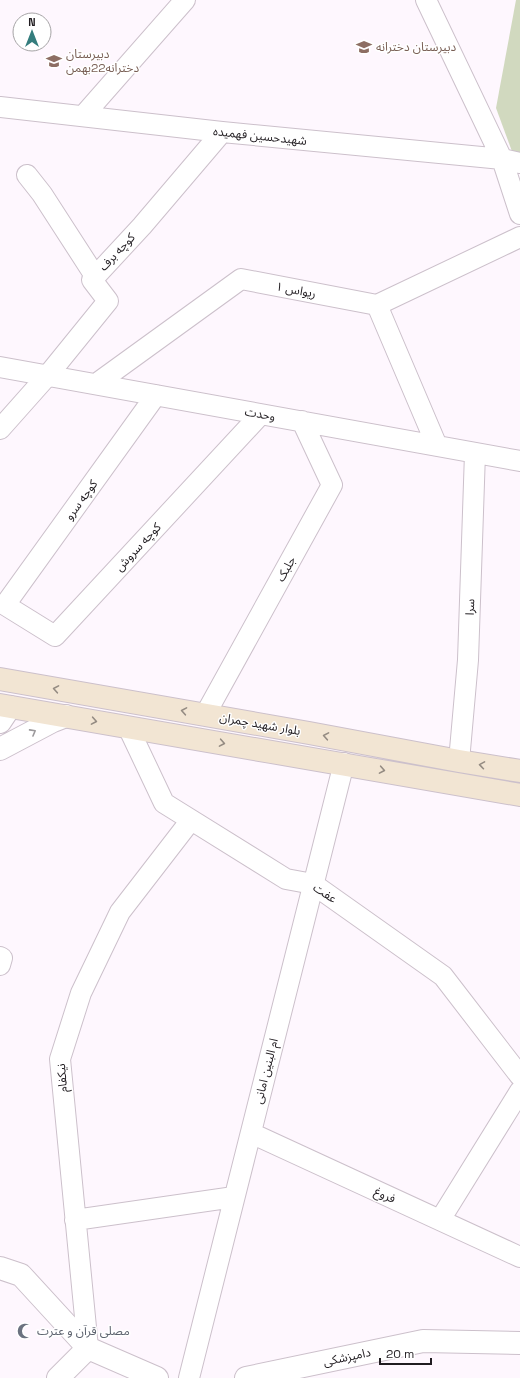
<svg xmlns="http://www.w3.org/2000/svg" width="520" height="1378" viewBox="0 0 520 1378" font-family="'Space Grotesk','Noto Sans Arabic',sans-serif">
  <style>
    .green { fill: #d1d9bf }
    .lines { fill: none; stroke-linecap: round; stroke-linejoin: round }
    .minor-casing { stroke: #ccc0cb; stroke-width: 22 }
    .tertiary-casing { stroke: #ccc0cb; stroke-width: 24 }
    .secondary-casing { stroke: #ccc0cb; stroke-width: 24 }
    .minor { stroke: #fff; stroke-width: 20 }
    .tertiary { stroke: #fff; stroke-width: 22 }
    .secondary { stroke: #f2e5d3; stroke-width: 22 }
    .oneway { stroke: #948b82 }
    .oneway2 { stroke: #9b999b }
    .labels { text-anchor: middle; stroke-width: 3; stroke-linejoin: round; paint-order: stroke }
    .education-label { font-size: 12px; fill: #785e54; stroke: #fff; text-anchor: start }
    .street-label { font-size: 12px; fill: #201c20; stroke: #fff }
    .worship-label { font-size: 12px; fill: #5b616d; stroke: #fff; text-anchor: start }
  </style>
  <rect width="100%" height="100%" fill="#fef7fe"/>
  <path class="green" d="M516,0H520V166L517,165L496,108Z"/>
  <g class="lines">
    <defs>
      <path id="minor" d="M426,0L502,159L520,214
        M0,107L222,132L502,159L520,163
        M83,116L185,0
        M27,175L42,194L95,276
        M377,305L520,237
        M0,367L520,461
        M96,384L241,279L377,305L437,446
        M156,395L5,605L55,636L261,414
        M0,429L48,375L108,301L92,280L142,226L222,132
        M205,715L332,485L302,421
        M128,727L164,803L286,879L313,884L443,976L520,1076
        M459,761L468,660L475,453
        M0,957L2,958L0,965
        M251,1133L520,1257
        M75,1220L234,1197
        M440,1220L520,1091
        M88,1348L60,1059L81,993L120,912L191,820
        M189,1378L344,763"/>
      <path id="tertiary" d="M0,722L10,707
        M0,749L53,721L66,716
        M0,1268L21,1275L88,1348L157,1378
        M58,1378L88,1348
        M246,1378L423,1341L520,1343"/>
      <path id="secondary" d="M0,679L309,733L459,761L520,771
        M0,705L520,795"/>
    </defs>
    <use href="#minor" class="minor-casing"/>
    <use href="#tertiary" class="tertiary-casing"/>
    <use href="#secondary" class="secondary-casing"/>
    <use href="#minor" class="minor"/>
    <use href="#tertiary" class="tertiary"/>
    <use href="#secondary" class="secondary"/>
  </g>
  <defs><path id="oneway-chevron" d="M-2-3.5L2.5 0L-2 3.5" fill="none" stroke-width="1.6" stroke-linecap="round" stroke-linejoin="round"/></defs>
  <g class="oneway">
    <use href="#oneway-chevron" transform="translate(56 689) rotate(-170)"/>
    <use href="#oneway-chevron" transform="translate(184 711) rotate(-170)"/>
    <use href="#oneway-chevron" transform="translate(94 721) rotate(10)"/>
    <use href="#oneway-chevron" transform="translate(326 736) rotate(-170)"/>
    <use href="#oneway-chevron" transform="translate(222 743) rotate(10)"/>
    <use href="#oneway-chevron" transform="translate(482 765) rotate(-171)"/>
    <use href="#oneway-chevron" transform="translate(382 770) rotate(10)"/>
  </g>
  <use class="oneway2" href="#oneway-chevron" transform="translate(33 732) rotate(-29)"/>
  <defs>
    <symbol id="school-bare" viewBox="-9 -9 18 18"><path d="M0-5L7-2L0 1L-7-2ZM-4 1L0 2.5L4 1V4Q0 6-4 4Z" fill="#8d6e63" stroke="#fff" stroke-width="2.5" paint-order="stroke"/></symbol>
    <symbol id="mosque-bare" viewBox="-9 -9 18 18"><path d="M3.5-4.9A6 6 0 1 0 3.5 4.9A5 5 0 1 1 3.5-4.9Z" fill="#6b7280" stroke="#fff" stroke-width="2.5" paint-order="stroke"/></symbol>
  </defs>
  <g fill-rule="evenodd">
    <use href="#school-bare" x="353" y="36" width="22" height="22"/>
    <use href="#school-bare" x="43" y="50" width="22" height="22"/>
    <use href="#mosque-bare" x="14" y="1320" width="22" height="22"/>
  </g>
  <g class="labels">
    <g class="education-label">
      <text x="376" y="51">دبیرستان دخترانه</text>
      <text x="66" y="58">دبیرستان<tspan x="66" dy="14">دخترانه22بهمن</tspan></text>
    </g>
    <g class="street-label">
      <text transform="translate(260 136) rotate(6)" y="4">شهیدحسین فهمیده</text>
      <text transform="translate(117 252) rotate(-47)" y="4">کوچه برف</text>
      <text transform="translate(296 290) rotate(11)" y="4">ریواس ۱</text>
      <text transform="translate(260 414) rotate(10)" y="4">وحدت</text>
      <text transform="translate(81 500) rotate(-54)" y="4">کوچه سرو</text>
      <text transform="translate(138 547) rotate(-47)" y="4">کوچه سروش</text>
      <text transform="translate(286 569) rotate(-61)" y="4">جلبک</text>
      <text transform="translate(470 607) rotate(-88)" y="4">سرا</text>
      <text transform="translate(260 724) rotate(10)" y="4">بلوار شهید چمران</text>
      <text transform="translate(325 893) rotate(33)" y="4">عفت</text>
      <text transform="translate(266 1071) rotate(-76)" y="4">ام البنین امانی</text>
      <text transform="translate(62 1078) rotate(-95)" y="4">نیکفام</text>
      <text transform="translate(385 1195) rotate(25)" y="4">فروغ</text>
      <text transform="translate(347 1357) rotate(-12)" y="4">دامپزشکی</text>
    </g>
    <g class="worship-label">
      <text x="37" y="1335">مصلی قرآن و عترت</text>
    </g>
  </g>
  <g transform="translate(32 32)"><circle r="19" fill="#ffffff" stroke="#a6a4a6"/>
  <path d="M0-3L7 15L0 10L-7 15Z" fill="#347d7d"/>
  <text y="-6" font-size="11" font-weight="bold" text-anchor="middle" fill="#201c20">N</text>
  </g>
  <path d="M380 1358v6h51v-6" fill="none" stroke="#201c20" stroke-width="2"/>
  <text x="386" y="1358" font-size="12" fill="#201c20" stroke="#ffffff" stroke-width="3" paint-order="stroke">20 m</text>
</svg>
